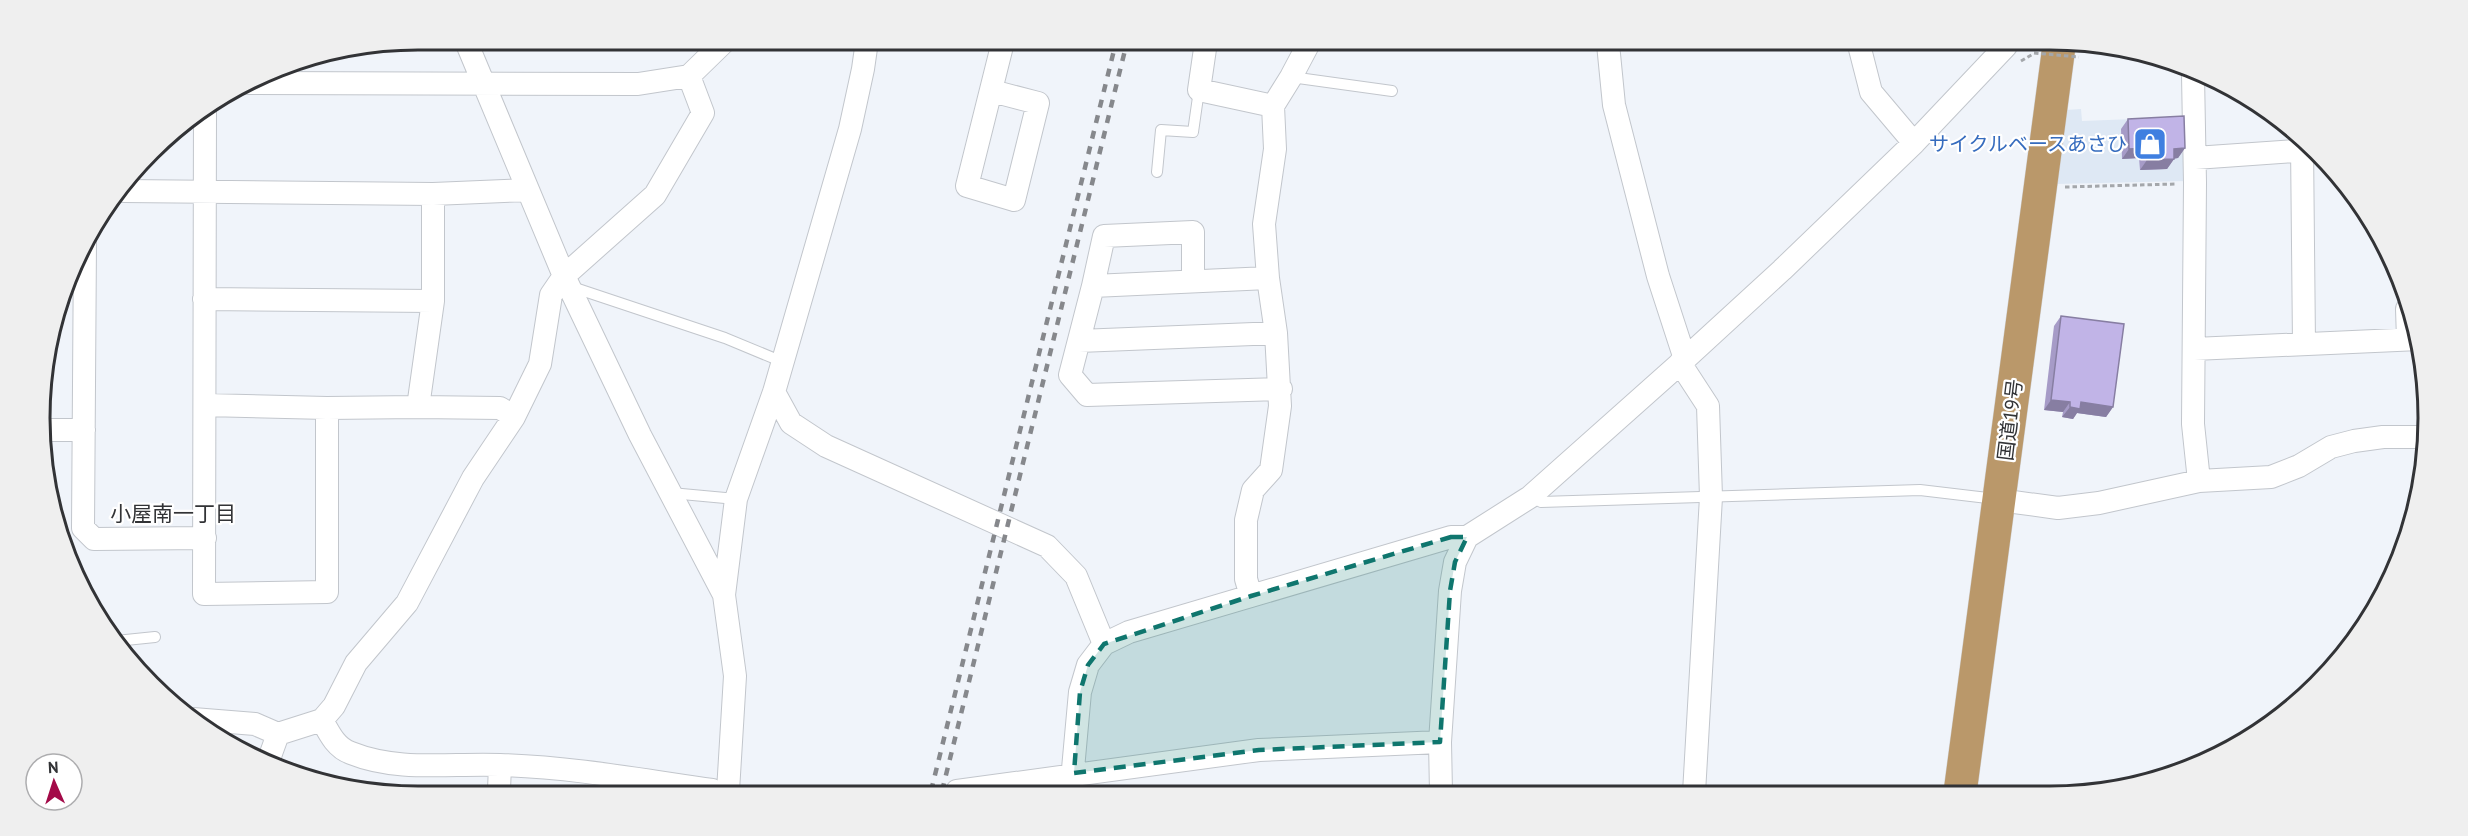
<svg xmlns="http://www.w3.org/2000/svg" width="2468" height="836" viewBox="0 0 2468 836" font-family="'PT Sans','Noto Sans JP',sans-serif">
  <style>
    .built { fill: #dee8f4 }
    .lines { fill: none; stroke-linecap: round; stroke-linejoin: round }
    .service-casing { stroke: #c2c6cc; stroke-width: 12 }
    .minor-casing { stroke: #c2c6cc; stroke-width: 24 }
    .trunk-casing { stroke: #d2d2d3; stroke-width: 34 }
    .path { stroke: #a4a7ab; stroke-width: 3; stroke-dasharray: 4.5 3; stroke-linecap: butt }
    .service { stroke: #fff; stroke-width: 10 }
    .minor { stroke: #fff; stroke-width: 22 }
    .trunk { stroke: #ba986a; stroke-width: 33 }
    .rail { stroke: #86888c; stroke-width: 4.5; stroke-dasharray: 8 8; stroke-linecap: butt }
    .path-bridge { stroke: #a4a7ab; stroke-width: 3; stroke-dasharray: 4.5 3; stroke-linecap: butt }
    .wall { fill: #a69bc7 }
    .shaded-wall { fill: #877ea2 }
    .building { fill: #c1b4e7; stroke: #877ea2; stroke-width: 1.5 }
    .marked { fill: #0f766e; fill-opacity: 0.2; stroke: #0f766e; stroke-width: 4.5; stroke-dasharray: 12 8; stroke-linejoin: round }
    .labels { text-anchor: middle; stroke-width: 4.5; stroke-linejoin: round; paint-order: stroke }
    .shop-label { font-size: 20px; fill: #366cbe; stroke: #fff; text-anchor: end }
    .street-label { font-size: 20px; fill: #323336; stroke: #fff }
    .neighbourhood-label { font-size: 21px; fill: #323336; stroke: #fff }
    .rim { fill: none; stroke: #323336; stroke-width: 3 }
  </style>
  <rect width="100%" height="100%" fill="#f0f4fa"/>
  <path class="built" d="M2081,109L2082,121L2185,117L2187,181L2056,184L2066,110Z"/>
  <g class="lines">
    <defs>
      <path id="service" d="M1291,77L1392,91
        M1157,172L1161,130L1193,132L1199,90
        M572,287L725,338L783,362
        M671,493L736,499
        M1531,497L1541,502L1920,490L1996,499
        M116,641L155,637"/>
      <path id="minor" d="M465,39L564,276L640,435L724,595
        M1206,42L1199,90L1273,106
        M1608,44L1614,105L1658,276L1685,359
        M1859,45L1871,92L1914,143
        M2193,75L2195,183L2193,424L2199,481
        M249,83L638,84L689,76L726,40
        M992,91L1038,103L1014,200L967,186L1003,42
        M205,110L204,594L327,592V408L418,407L433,301V194
        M2302,144L2304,344
        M2195,158L2308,150
        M124,191L433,194L527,190
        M85,241L83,528L94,539L205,538
        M1268,278L1093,286L1070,375L1087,395L1281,389
        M1093,286L1104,236L1193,232V281
        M204,299L433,301
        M2407,309L2408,339
        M1079,341L1276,333
        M2194,349L2419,339
        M1680,363L1708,406L1711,497L1694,793
        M774,392L791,423L826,446L1047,546L1076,576L1104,644
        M205,405L327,408
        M418,407L500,408L514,417
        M46,430H84
        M1999,500L2058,508L2099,503L2199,481L2271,477L2299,466L2331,447L2354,441L2383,437H2422
        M1251,596L1246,579V520L1253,490L1271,470L1280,406L1276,333L1268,278L1264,224L1275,149L1273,106L1291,77L1309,43
        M193,719L255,724L278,734L322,720L334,706L356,663L407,603L473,478L514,417L540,364L551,295L564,276L655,195L703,113L689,76
        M322,720C329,733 336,748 351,753C398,772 450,763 500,765C571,767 642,780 712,790
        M269,759L278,734
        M499,790L500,765
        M728,791L735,676L724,595L736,499L774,392L850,129L863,69L867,41
        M957,791L1259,750L1440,742
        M1071,791L1080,692L1088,665L1104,644L1129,632L1451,537H1467
        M1441,792L1440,742L1450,591L1455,562L1467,537L1530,497L1685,359L1782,270L1914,143L2006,46"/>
      <path id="trunk" d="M1960,793L2059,46"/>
    </defs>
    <use href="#service" class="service-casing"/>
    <use href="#minor" class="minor-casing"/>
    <use href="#trunk" class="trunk-casing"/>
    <path class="path" d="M2021,61L2033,54
      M2065,187L2175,184"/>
    <use href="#service" class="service"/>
    <use href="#minor" class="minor"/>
    <use href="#trunk" class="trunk"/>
    <path class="rail" d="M931,791L1116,42
      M942,791L1127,42"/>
    <path class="path-bridge" d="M2034,53L2079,57"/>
  </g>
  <path class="wall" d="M2128,119L2185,148L2178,158L2174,159L2167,169L2140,170L2139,158L2122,159L2121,129Z
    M2061,316L2113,407L2106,417L2077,413L2073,419L2062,417L2063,412L2044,410L2054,326Z"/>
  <path class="shaded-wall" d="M2146,148L2139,158L2122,159L2129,149Z
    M2185,148L2178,158L2167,159L2174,149Z
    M2174,159L2167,169L2140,170L2147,160Z
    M2051,400L2070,402L2063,412L2044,410Z
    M2081,402L2113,407L2106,417L2077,413L2073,419L2062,417L2070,407Z"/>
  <path class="building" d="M2184,116L2185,148L2174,149V159L2147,160L2146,148L2129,149L2128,119Z
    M2061,316L2124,324L2113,407L2081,402L2080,409L2070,407V402L2051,400Z"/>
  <path class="marked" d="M1451,537H1467L1455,562L1450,591L1440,742L1259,750L1074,773L1080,692L1088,665L1104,644L1251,596Z"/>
  <defs>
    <symbol id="shop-square" viewBox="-11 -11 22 22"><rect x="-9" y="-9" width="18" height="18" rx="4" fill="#3f7fe0" stroke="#fff"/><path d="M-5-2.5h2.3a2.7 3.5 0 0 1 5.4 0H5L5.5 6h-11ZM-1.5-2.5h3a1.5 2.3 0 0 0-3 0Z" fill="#fff"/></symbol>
  </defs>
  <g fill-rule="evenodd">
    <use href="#shop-square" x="2131" y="125" width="38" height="38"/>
  </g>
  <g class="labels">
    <g class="shop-label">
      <text x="2127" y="151">サイクルベースあさひ</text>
    </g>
    <g class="street-label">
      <text transform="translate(2010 420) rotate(-83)" y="7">国道19号</text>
    </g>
    <g class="neighbourhood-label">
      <text x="173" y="521">小屋南一丁目</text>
    </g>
  </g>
  <path d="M0 0H2468V836H0ZM418 50H2050A368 368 0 0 1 2418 418V418A368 368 0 0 1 2050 786H418A368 368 0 0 1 50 418V418A368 368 0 0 1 418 50Z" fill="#efefef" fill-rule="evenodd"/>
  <path class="rim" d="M418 50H2050A368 368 0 0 1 2418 418V418A368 368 0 0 1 2050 786H418A368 368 0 0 1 50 418V418A368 368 0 0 1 418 50Z"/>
  <g transform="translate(54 782) rotate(357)"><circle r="28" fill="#ffffff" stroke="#adadaf" stroke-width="1.5"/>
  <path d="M0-4.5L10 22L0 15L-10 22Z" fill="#a30a48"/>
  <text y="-9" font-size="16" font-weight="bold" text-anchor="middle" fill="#323336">N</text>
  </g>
</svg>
